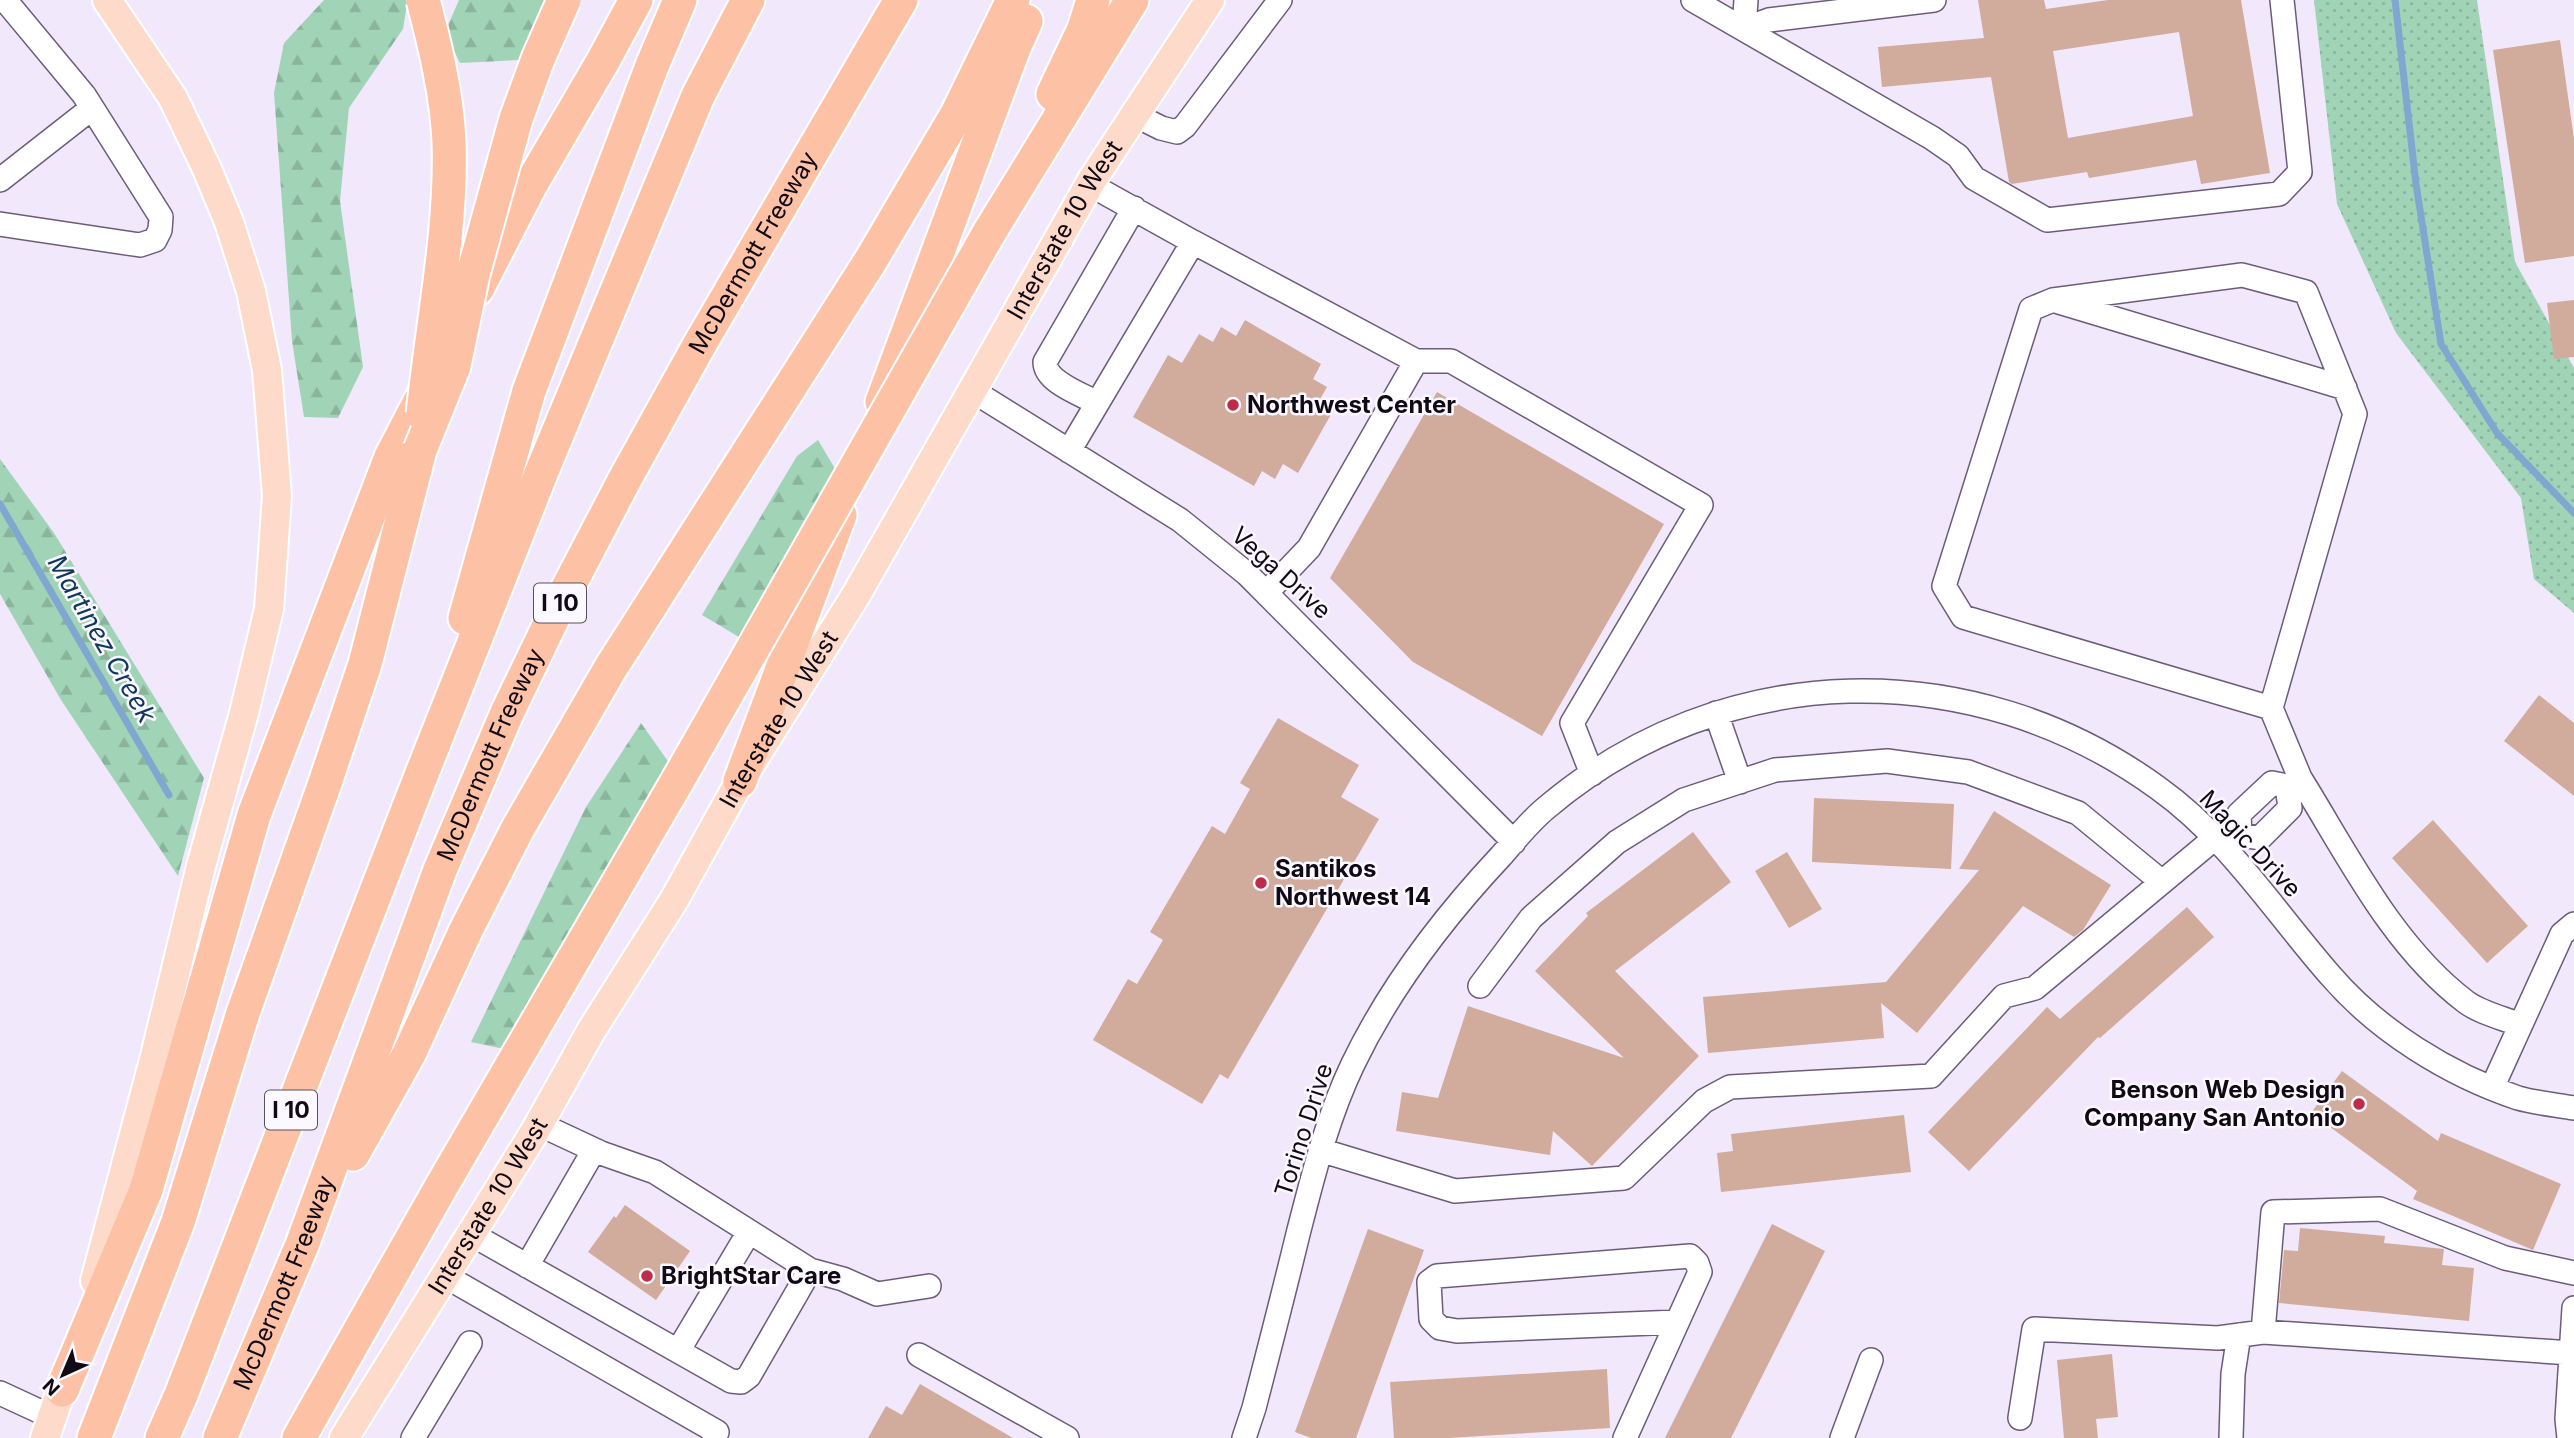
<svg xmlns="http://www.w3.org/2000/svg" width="2574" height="1438" viewBox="0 0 2574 1438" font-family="Inter,sans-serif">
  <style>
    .grass { fill: url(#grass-dots) }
    .forest { fill: url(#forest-firs) }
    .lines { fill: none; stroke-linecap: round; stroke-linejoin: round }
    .stream { stroke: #80a7d0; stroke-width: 7 }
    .building { fill: #d1ab9b; fill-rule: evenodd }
    .minor-casing { stroke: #6c5c79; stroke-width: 26 }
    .major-casing { stroke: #fff; stroke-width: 32 }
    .highway-casing { stroke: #fff; stroke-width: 37 }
    .minor { stroke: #fff; stroke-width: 23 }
    .major { stroke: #fedaca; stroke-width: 28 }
    .highway { stroke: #fdc1a6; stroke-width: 33 }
    .highway-bridge-casing { stroke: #fff; stroke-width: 37; stroke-linecap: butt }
    .highway-bridge { stroke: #fdc1a6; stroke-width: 33 }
    .poi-dot { fill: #bd2c49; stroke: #fcf8ff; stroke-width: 2.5 }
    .labels { text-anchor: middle; stroke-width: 5; stroke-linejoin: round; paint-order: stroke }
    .shield { fill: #fcf8ff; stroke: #57515b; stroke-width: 2 }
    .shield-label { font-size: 23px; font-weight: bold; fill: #100a15 }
    .street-label { font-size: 24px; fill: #100a15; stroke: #fcf8ff }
    .poi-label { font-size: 24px; font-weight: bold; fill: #100a15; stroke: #fcf8ff; text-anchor: start }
    .water-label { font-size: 26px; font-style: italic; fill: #0e3860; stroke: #fcf8ff }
  </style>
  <defs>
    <pattern id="grass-dots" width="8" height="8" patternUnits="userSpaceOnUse" patternTransform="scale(1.75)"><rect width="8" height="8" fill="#a1d3b7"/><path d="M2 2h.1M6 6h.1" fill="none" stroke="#8ab49c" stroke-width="1.8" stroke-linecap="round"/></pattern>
    <pattern id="forest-firs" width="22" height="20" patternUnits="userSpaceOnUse" patternTransform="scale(1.75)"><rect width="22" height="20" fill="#a1d3b7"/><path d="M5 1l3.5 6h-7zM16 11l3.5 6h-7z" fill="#8ab49c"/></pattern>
  </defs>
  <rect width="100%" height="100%" fill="#f2e8fc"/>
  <path class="grass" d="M2314,0H2477L2515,262L2574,368V613L2534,579L2521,498L2396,333L2337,204Z"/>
  <path class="forest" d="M324,0H406L407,4L403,29L349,108L340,201L363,367L338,418L304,417L292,341L274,93L284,43Z
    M459,0H547L519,60L460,63L445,32Z
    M818,440L840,477L739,637L702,615L797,456Z
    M0,459L54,533L204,778L178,876L61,700L0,594Z
    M641,723L672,767L513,1051L471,1042L586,807Z"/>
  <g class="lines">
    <path class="stream" d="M2395,0L2416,184L2441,344L2497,433L2574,513
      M0,504L169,795"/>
  </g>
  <path class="building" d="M1978,0H2044L2046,9L2108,0H2241L2270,173L2201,184L2196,160L2089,178L2087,172L2012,184L2009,182L1991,77L1882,87L1878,47L1984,38ZM2179,32L2193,116L2068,138L2053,51Z
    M2560,40L2574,139V256L2525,263L2493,50Z
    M2574,300V357L2554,359L2547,303Z
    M1245,320L1321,364L1313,379L1327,387L1319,401L1334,409L1298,473L1283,464L1275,479L1262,471L1254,486L1133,417L1168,355L1182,363L1199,334L1213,342L1221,327L1236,336Z
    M1437,392L1664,524L1542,736L1413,662L1330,578Z
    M2539,695L2574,723V796L2504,741Z
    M1278,718L1359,765L1341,797L1379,819L1228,1079L1220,1074L1202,1104L1093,1040L1128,979L1137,984L1163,940L1150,932L1212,826L1225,834L1250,789L1240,783Z
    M1814,798L1954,804L1951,869L1812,862Z
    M1994,811L2111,885L2083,930L2074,937L2023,906L1917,1033L1881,1003L1884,1038L1708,1053L1703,997L1886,982L1979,870L1959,869Z
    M2433,820L2528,926L2487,963L2392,858Z
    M1693,832L1731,882L1615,971L1699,1056L1592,1166L1553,1131L1550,1155L1396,1131L1402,1092L1438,1098L1468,1006L1624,1058L1535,971L1588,916L1586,913Z
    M1787,852L1822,909L1789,928L1755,871Z
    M2187,907L2214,937L2100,1038L2098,1037L1969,1171L1928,1132L2047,1007L2060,1019Z
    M2342,1071L2438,1141L2441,1133L2561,1184L2533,1250L2413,1199L2417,1191L2311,1113Z
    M1904,1115L1911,1172L1721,1192L1717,1153L1733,1151L1731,1134Z
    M625,1205L690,1251L656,1300L588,1252L614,1216L616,1218Z
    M1772,1224L1825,1251L1731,1438H1665Z
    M2300,1228L2385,1236L2384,1243L2444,1249L2442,1265L2474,1268L2469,1321L2279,1303L2284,1250L2298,1251Z
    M1368,1229L1424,1250L1356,1438H1311L1295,1432Z
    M2112,1354L2118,1417L2096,1419L2098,1438H2064L2057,1360Z
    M1607,1369L1610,1428L1449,1438H1394L1390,1382Z
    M920,1384L1013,1438H868L886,1406L902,1415Z"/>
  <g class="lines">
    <defs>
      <path id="minor" d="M1693,0L1932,138L1958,156L1974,178L2047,220L2279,194L2300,172L2282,0
        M1746,0L1744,29L1769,20L1934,0
        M1135,115L1161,128L1177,132L1185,126L1280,0
        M0,180L92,108
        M1089,184L1193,242
        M0,224L140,245L155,240L160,230L161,217L84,95L5,0
        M2059,302L2345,388
        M1416,361H1451L1701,505L1572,723L1592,774
        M973,391L1180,520L1247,574L1514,842
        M1097,403C1081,394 1045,382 1045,362L1134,208
        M1069,451L1193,242L1416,361L1309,548L1267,592
        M1716,713L1740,782
        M2300,778C2348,855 2392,946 2466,1002C2481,1013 2503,1018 2520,1025
        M2240,835L2239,814L2272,783L2287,786L2300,778L2271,708L1963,617L1944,586L2031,309L2053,300L2242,275L2306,292L2355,414L2271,708
        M2230,844L2240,835L2260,838L2290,808L2287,786
        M1480,986L1531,918L1617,842L1684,800L1775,770L1887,761L1968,772L2078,813L2162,882
        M2492,1088L2562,934L2574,924
        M539,1124L601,1153L655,1172L810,1270L843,1279L877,1294L929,1286
        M1320,1150L1455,1191L1624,1178L1704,1101L1730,1087L1931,1076L2004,996L2035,988L2215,838
        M471,1234L731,1381L741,1382L749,1376L810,1270
        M527,1266L594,1150
        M445,1276L717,1432L714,1438
        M678,1351L749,1232
        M2571,1353L2263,1332L2273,1212L2380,1209L2505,1258L2574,1273
        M919,1355L1067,1438
        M0,1393L54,1418
        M2020,1418L2034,1329L2218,1338L2263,1332
        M413,1438L470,1343
        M1244,1438L1254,1408C1269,1350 1284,1292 1298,1234C1313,1176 1327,1118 1353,1064C1390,987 1443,918 1501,856C1515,840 1529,822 1546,808C1723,658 1972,653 2158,788C2228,838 2274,911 2330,975C2378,1031 2449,1075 2518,1098C2536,1103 2556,1105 2574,1108
        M1625,1438L1700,1272L1697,1263L1690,1256L1437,1276L1429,1282L1431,1319L1440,1328L1457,1331L1677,1322
        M1842,1438L1871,1360
        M2231,1438L2233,1374L2239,1335
        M2569,1438L2567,1419L2574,1308"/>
      <g id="major">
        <path d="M95,1281L155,1056L201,866L244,713L269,609L277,496L267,370L251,291L229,222L207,169L173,98L107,0"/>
        <path d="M45,1438L68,1370"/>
        <path id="s1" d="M344,1438L534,1133L591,1031L674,900L740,781L856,595L1092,180L1210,0"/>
      </g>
      <g id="highway">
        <path d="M1053,94L1084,29L1093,0"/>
        <path d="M989,233L1132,0"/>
        <path d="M477,289L530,186L603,61L636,0"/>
        <path d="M882,402L1014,48L1026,21"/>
        <path d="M465,618L529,391L652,66L680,0"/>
        <path d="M740,781L840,515"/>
        <path d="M353,1154L409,1054L466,930L517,830L610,669L871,260L957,114L1013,0"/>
        <path d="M62,1390L146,1190L254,815L391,457L429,384"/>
        <path d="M94,1438L178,1222L243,1013L324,786L365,664L420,450"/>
        <path d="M162,1438L181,1395L419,781L542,471L698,96L748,0"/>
        <path id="s2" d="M220,1438L302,1245L440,870L507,713L559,605L626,477L701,342L901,0"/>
        <path d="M299,1438L441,1187L678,780"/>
      </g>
    </defs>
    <use href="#minor" class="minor-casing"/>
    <use href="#major" class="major-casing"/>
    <use href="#highway" class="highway-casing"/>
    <use href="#minor" class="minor"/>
    <use href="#major" class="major"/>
    <use href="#highway" class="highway"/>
    <defs>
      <path id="highway-bridge" d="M423,414C432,325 452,231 449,142C447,95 435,45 423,0
        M420,450L454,366L473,274L516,119L538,59L564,0
        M678,780L989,233"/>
    </defs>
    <use href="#highway-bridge" class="highway-bridge-casing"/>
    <use href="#highway-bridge" class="highway-bridge"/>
  </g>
  <g class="poi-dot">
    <circle cx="1233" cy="405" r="7"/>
    <circle cx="1261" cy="883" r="7"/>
    <circle cx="2359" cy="1104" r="7"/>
    <circle cx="647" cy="1276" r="7"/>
  </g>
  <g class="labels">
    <g class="shield">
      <rect x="534" y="583.5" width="52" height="39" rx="5"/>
      <rect x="265" y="1090.5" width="52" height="39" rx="5"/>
    </g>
    <g class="shield-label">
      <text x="560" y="611">I 10</text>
      <text x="291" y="1118">I 10</text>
    </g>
    <g class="street-label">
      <text dy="8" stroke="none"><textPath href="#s1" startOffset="1407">Interstate 10 West</textPath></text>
      <text dy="8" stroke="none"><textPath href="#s2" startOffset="1302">McDermott Freeway</textPath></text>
      <text transform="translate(1281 573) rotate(42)" y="8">Vega Drive</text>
      <text dy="8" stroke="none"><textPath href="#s1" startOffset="840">Interstate 10 West</textPath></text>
      <text dy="8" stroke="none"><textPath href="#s2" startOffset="735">McDermott Freeway</textPath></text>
      <text transform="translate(2250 844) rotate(47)" y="8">Magic Drive</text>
      <text transform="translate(1304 1130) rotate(-72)" y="8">Torino Drive</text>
      <text dy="8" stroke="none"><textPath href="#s1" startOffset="273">Interstate 10 West</textPath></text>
      <text dy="8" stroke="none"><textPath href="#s2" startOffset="168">McDermott Freeway</textPath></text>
    </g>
    <g class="poi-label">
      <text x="1247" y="413">Northwest Center</text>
      <text x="1275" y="877">Santikos<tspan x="1275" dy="28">Northwest 14</tspan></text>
      <text x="2345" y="1098" text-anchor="end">Benson Web Design<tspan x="2345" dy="28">Company San Antonio</tspan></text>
      <text x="661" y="1284">BrightStar Care</text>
    </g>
    <g class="water-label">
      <text transform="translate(102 639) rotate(60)" y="9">Martinez Creek</text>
    </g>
  </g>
  <g transform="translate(63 1375) rotate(224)" stroke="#fcf8ff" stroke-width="5" paint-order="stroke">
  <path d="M0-5L12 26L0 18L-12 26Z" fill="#100a15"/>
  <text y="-10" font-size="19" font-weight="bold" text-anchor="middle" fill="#100a15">N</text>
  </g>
</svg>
